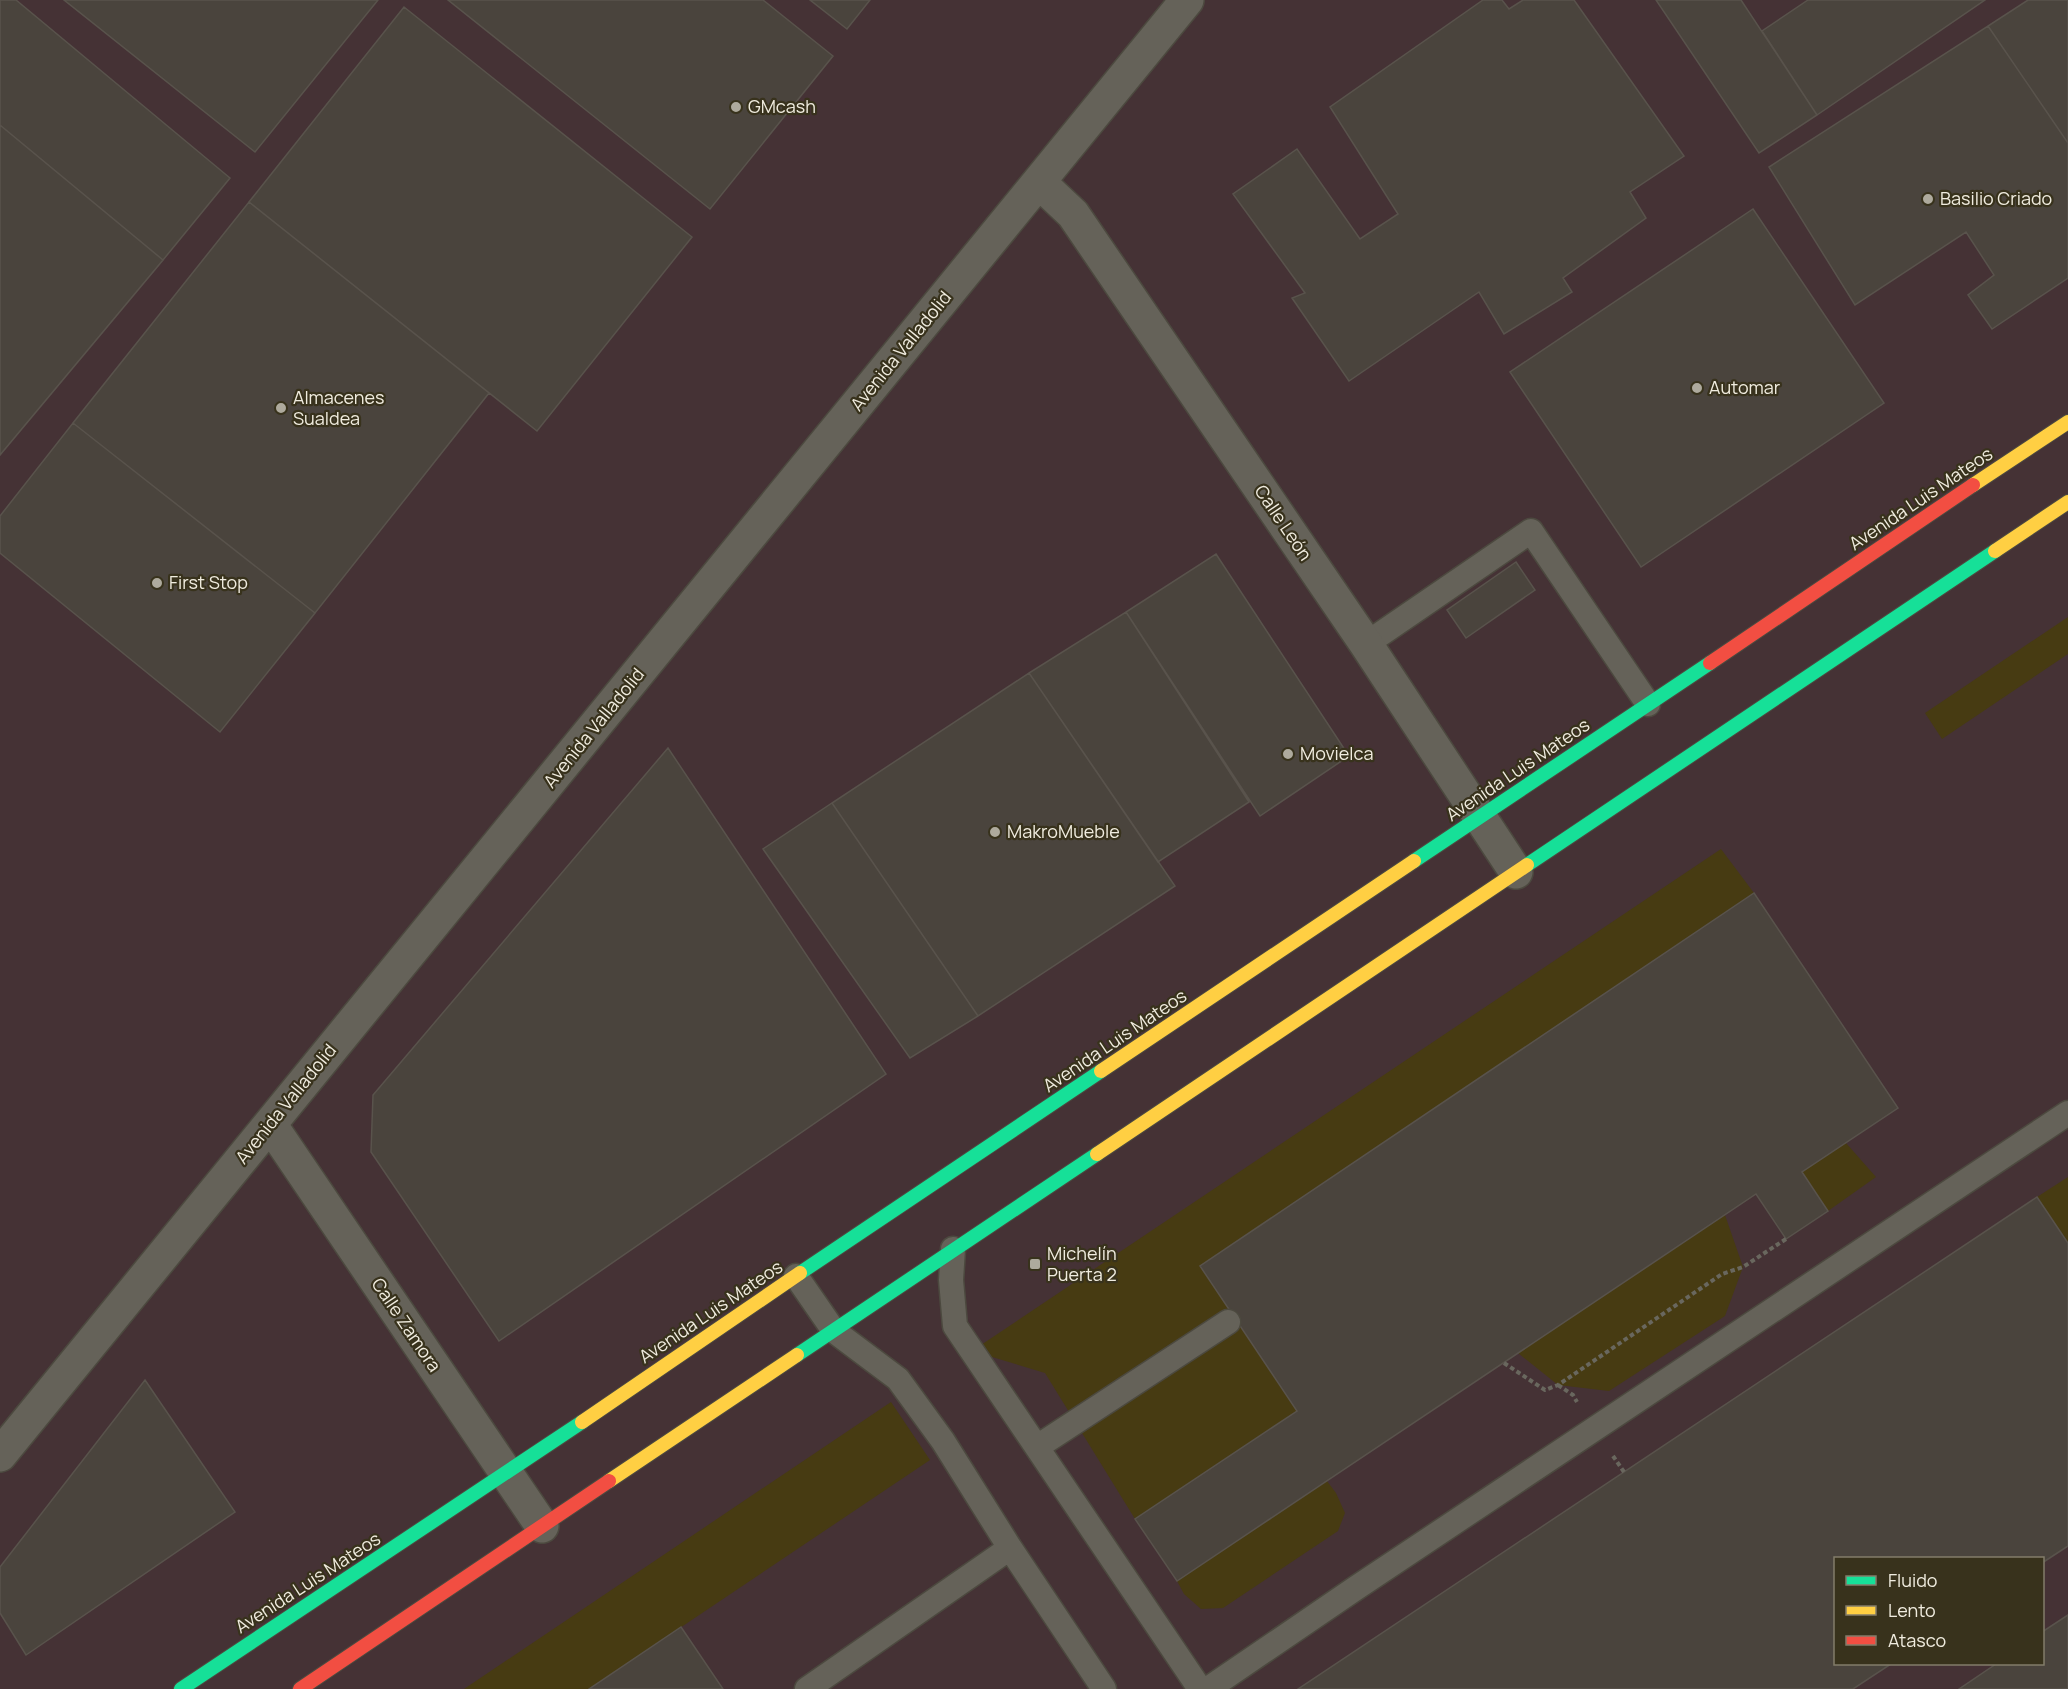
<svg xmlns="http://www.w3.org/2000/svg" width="2068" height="1689" viewBox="0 0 2068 1689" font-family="Manrope,sans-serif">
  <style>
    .industrial { fill: #453235; fill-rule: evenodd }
    .green { fill: #473b12 }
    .building { fill: #4a443d; stroke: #59534c; stroke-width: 1.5 }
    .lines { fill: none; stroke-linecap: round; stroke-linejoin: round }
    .lane-casing { stroke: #4c493f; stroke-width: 27 }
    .street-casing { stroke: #4c493f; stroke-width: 36 }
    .fast-casing { stroke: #4c493f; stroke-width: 16 }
    .slow-casing { stroke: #4c493f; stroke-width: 16 }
    .jam-casing { stroke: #4c493f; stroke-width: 16 }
    .path { stroke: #69675e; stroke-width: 4; stroke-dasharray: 4.5 3; stroke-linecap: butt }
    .lane { stroke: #656259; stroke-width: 24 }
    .street { stroke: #656259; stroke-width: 33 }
    .fast { stroke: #16e098; stroke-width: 14 }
    .slow { stroke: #ffcf43; stroke-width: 14 }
    .jam { stroke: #f24e42; stroke-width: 14 }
    .poi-dot { fill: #aeaa9d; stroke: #38321c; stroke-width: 2 }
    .labels { text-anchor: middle; stroke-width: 4.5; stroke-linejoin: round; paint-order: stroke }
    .poi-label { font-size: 18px; fill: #f0ecdf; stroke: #38321c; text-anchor: start }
    .street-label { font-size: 18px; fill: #f0ecdf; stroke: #38321c }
  </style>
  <rect width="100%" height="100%" fill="#322e22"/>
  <path class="industrial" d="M0,0H2068V1689H0ZM1836,1558H2042V1664H1836Z"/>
  <path class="green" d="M2068,617V654L1942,739L1925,713Z
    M1721,849L1754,893L1200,1266L1297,1411L1135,1519L1045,1373L972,1351Z
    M1846,1143L1876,1177L1828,1211L1802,1172Z
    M2068,1177V1243L2037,1197Z
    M1725,1215L1743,1267L1725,1316L1609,1391L1558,1385L1518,1353Z
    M891,1402L930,1460L589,1689H464Z
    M1327,1481L1336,1493L1345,1513L1338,1531L1223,1608L1201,1609L1184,1594L1177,1581Z"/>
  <path class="building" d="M0,0H16L230,178L163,260L0,125Z
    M64,0H378L255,152Z
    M448,0H763L833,56L710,209Z
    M810,0H870L847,29Z
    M1483,0H1502L1509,9L1523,0H1574L1684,156L1630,192L1646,218L1563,278L1572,292L1504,334L1479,292L1349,381L1292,298L1305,293L1233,194L1297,149L1360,239L1398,214L1330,107Z
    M1656,0H1741L1817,115L1759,153Z
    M1808,0H1985L1817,115L1762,31Z
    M2028,0H2068V143L1988,26Z
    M404,7L692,237L537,431L249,202Z
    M1988,26L2068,143V278L1992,329L1968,295L1994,275L1966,232L1855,305L1769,167Z
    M0,125L163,260L0,455Z
    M249,202L489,393L315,613L73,423Z
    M1753,209L1884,403L1641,567L1510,372Z
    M73,423L315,613L220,732L0,553V516Z
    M1216,554L1349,756L1260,816L1126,612Z
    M1516,562L1535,590L1466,638L1447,610Z
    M1126,612L1249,802L1158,862L1029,673Z
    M1029,673L1175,886L978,1016L832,803Z
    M668,748L886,1074L499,1341L371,1152L373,1095Z
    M832,803L978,1016L910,1058L763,849Z
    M1754,893L1898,1108L1802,1172L1828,1211L1786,1239L1756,1194L1177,1581L1135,1519L1297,1411L1200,1266Z
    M2037,1197L2068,1243V1546L2042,1563V1558H1836V1664H1891L1853,1689H1298Z
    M145,1380L235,1512L26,1655L0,1613V1567Z
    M2068,1615V1689H1959L1996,1664H2042V1632Z
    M681,1627L723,1689H589Z"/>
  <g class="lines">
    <defs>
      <path id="lane" d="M1366,644L1531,531L1648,704
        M953,1249L951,1280L955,1326L1200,1689
        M796,1276L834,1331L898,1379L943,1441L1010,1548L1104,1689
        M1037,1447L1228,1322
        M807,1689L1010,1548
        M1208,1689L1356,1588L2068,1113"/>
      <path id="street" d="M1039,182L1073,214L1366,644L1516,872
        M270,1124L542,1526
        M0,1455L1187,0"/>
      <path id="fast" d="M1414,861L1710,663
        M1527,865L1995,551
        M800,1273L1101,1071
        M797,1355L1097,1154
        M181,1689L582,1422"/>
      <path id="slow" d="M1973,485L2068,422
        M1995,551L2068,502
        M1101,1071L1414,861
        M1097,1154L1527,865
        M582,1422L800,1273
        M609,1481L797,1355"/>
      <path id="jam" d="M1710,663L1973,485
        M300,1689L609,1481"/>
    </defs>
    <use href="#lane" class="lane-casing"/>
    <use href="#street" class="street-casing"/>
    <use href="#fast" class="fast-casing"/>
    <use href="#slow" class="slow-casing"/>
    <use href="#jam" class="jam-casing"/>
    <path class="path" d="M1504,1363L1545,1390L1558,1385L1722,1274L1743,1267L1786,1239
      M1558,1385L1573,1395L1577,1402
      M1613,1456L1624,1472"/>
    <use href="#lane" class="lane"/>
    <use href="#street" class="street"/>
    <use href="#fast" class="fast"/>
    <use href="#slow" class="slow"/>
    <use href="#jam" class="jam"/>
  </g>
  <g class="poi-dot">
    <circle cx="736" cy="107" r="6"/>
    <circle cx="1928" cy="199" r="6"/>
    <circle cx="1697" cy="388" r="6"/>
    <circle cx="281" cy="408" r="6"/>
    <circle cx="157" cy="583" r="6"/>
    <circle cx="1288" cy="754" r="6"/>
    <circle cx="995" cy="832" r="6"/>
    <rect x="1029" y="1258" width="12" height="12" rx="3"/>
  </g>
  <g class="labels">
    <g class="poi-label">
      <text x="748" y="113">GMcash</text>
      <text x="1940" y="205">Basilio Criado</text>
      <text x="1709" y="394">Automar</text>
      <text x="293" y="404">Almacenes<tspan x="293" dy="21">Sualdea</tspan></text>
      <text x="169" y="589">First Stop</text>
      <text x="1300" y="760">Movielca</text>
      <text x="1007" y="838">MakroMueble</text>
      <text x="1047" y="1260">Michelín<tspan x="1047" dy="21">Puerta 2</tspan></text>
    </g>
    <g class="street-label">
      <text transform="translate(901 351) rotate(-51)" y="6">Avenida Valladolid</text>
      <text transform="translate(1921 499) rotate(-34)" y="6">Avenida Luis Mateos</text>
      <text transform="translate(1283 523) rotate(56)" y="6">Calle León</text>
      <text transform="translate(594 728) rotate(-51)" y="6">Avenida Valladolid</text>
      <text transform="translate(1518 770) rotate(-34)" y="6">Avenida Luis Mateos</text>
      <text transform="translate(1115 1041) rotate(-34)" y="6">Avenida Luis Mateos</text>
      <text transform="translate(286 1104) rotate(-51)" y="6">Avenida Valladolid</text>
      <text transform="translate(711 1312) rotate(-34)" y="6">Avenida Luis Mateos</text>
      <text transform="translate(406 1325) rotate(56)" y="6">Calle Zamora</text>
      <text transform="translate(308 1583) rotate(-33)" y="6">Avenida Luis Mateos</text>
    </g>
  </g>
  <rect x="1834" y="1557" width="210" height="108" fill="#38321c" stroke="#827c6a" stroke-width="1.5"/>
  <rect x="1846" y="1576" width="30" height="9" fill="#16e098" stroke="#827c6a" stroke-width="1.5"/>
  <text x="1888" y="1587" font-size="18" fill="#f0ecdf">Fluido</text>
  <rect x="1846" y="1606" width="30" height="9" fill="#ffcf43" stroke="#827c6a" stroke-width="1.5"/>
  <text x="1888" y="1617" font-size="18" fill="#f0ecdf">Lento</text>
  <rect x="1846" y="1636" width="30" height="9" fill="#f24e42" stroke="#827c6a" stroke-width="1.5"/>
  <text x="1888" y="1647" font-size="18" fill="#f0ecdf">Atasco</text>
</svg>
